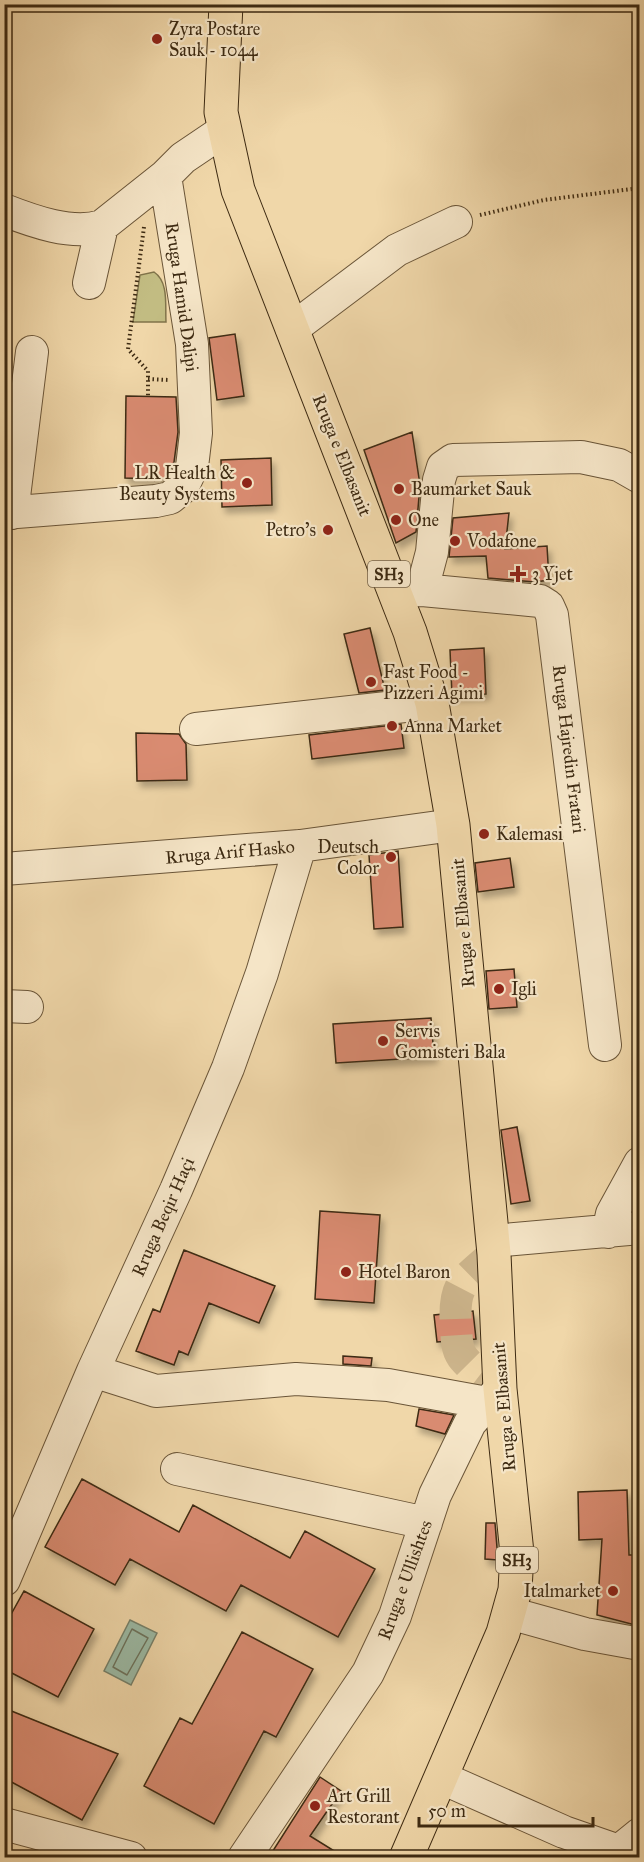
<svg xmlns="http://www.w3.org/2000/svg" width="644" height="1862" viewBox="0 0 644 1862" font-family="'IM FELL Great Primer',serif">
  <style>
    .green { fill: #c2bc82; stroke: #80734a; stroke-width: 1.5 }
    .water { fill: #9bbaa5; stroke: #75806a; stroke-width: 1.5 }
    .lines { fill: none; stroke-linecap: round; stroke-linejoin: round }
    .shore { stroke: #6c725c; stroke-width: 1.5 }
    .building { fill: #d98b71; stroke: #3d2a12; stroke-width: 1.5; filter: url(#shadow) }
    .minor-tunnel { stroke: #ccb48b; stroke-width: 32; stroke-dasharray: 32 16; stroke-linecap: butt }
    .minor-casing { stroke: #6a5538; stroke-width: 34 }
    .major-casing { stroke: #3d2a12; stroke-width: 35 }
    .path { stroke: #3d2a12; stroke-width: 4; stroke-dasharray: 1.5 3; stroke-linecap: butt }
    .minor { stroke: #f5e5c7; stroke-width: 32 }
    .major { stroke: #f0d7a9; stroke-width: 33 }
    .poi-dot { fill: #8f2418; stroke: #f5e5c7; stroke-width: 2 }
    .labels { text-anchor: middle; stroke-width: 4.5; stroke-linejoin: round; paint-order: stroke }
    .shield { fill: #f5e5c7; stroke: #746248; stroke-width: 1.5 }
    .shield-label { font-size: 16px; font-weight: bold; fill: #3d2a12 }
    .poi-label { font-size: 18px; fill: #3d2a12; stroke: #f5e5c7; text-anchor: start }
    .street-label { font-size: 18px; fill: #3d2a12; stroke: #f5e5c7 }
  </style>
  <defs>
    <filter id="shadow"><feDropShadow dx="3.5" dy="6" stdDeviation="3" flood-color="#0004"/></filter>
  </defs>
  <rect width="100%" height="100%" fill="#f0d7a9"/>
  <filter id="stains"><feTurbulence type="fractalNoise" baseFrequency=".00333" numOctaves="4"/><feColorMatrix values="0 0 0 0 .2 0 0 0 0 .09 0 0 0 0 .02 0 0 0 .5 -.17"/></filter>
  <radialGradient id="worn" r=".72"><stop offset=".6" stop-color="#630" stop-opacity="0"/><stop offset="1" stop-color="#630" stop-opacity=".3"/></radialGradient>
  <path class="green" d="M154,272C169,282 165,305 166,322H133L140,275Z"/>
  <path class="water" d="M130,1620L157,1633L131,1685L104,1671Z"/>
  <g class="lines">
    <path class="shore" d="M132,1629L148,1638L127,1675L113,1667Z"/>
  </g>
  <path class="building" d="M235,334L244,396L217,400L209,338Z
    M126,396L176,397L178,432L174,462L165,479L125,478Z
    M412,432L420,485L416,532L396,543L364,450Z
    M271,458L272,505L222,507L221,460Z
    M509,513L505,549L547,546L549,580L535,582L488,578L486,556L449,557L453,518Z
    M370,628L385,690L359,693L344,634Z
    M484,648L486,694L452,695L450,650Z
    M401,724L404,748L312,759L309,735Z
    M136,733L179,734L186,744L187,780L137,781Z
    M398,851L403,927L374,929L369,855Z
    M510,858L514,887L478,892L475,863Z
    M514,969L517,1007L489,1009L486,971Z
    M431,1018L434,1057L336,1063L333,1024Z
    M517,1127L530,1201L511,1204L501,1130Z
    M320,1211L380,1215L374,1303L315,1299Z
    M184,1250L275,1286L259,1323L209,1303L188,1355L179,1351L174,1365L136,1351L153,1309L160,1312Z
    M473,1311L476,1339L437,1342L434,1315Z
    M343,1356L372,1358L371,1366L343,1364Z
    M419,1409L454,1415L445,1434L416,1426Z
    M82,1479L179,1532L193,1505L290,1558L305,1531L375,1569L338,1637L241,1585L226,1611L130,1559L115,1585L45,1547Z
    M627,1490L629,1555H639V1626L597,1615L602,1539L579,1540L578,1492Z
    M486,1523H495L498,1560L485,1559Z
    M24,1591L94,1629L58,1697L4,1669V1627Z
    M242,1632L313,1669L276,1737L264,1731L214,1824L144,1786L180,1718L192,1724Z
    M4,1708L118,1754L82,1820L4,1778Z
    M320,1777L341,1791L310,1836L344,1857H269Z"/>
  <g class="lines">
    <path class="minor-tunnel" d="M494,1254C462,1283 453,1283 456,1328C457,1339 456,1350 464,1359C474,1371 489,1380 500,1389"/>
    <defs>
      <path id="minor" d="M4,210C32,221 73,236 102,226L165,176
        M89,283L102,226
        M292,329L397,250L456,222
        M4,513L156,501L170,498L182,488L192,467L196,433L192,344L165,176L183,158L223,131
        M12,513L32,352
        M422,590L432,552L439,480L443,467L453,460L581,457L619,465L640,477
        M396,591L422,590L540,601L548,606L552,615L605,1045
        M196,729L432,703
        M4,869L300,846L453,825
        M4,1006L27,1007
        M608,1232L612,1214L640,1163
        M493,1241L640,1228
        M93,1371L156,1391L296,1379L388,1385L487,1403
        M177,1469L426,1523
        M4,1580L93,1371L176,1190L228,1068L262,973L300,846
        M509,1613L585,1634L640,1644
        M442,1778L564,1832L619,1851L640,1834
        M4,1824L131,1858
        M244,1858L368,1673L395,1616L435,1495L470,1423L500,1389"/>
      <path id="major" d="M226,4L221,112L238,190L410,632L432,703L453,825L494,1254L500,1389L517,1553L515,1590L503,1633L406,1858"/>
    </defs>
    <use href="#minor" class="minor-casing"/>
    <use href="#major" class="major-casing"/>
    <path class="path" d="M480,215L544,200L640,188
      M144,227L128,349L148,371V396
      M148,379L169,380"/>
    <use href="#minor" class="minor"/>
    <use href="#major" class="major"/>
  </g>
  <g class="poi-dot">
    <circle cx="157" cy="39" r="6"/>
    <circle cx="247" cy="483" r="6"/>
    <circle cx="399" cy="489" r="6"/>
    <circle cx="396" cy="520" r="6"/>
    <circle cx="328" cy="530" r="6"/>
    <circle cx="455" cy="541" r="6"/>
    <path d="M515 565h6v6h6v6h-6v6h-6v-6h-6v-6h6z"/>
    <circle cx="371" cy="682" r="6"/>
    <circle cx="392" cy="726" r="6"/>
    <circle cx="484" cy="834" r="6"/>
    <circle cx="391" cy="857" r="6"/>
    <circle cx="499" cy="989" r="6"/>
    <circle cx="383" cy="1041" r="6"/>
    <circle cx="346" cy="1272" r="6"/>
    <circle cx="613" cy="1591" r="6"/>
    <circle cx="315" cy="1806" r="6"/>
  </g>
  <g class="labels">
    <g class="shield">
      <rect x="368" y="561" width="42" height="26" rx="4.5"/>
      <rect x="496" y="1547" width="42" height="26" rx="4.5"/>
    </g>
    <g class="shield-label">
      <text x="389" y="580">SH3</text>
      <text x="517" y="1566">SH3</text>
    </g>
    <g class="poi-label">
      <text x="169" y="35">Zyra Postare<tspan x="169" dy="21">Sauk - 1044</tspan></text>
      <text x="235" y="479" text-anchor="end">LR Health &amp;<tspan x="235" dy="21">Beauty Systems</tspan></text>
      <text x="411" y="495">Baumarket Sauk</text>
      <text x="408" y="526">One</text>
      <text x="316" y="536" text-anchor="end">Petro's</text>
      <text x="467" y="547">Vodafone</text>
      <text x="532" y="580">3 Yjet</text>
      <text x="383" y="678">Fast Food -<tspan x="383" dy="21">Pizzeri Agimi</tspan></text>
      <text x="404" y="732">Anna Market</text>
      <text x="496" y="840">Kalemasi</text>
      <text x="379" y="853" text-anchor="end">Deutsch<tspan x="379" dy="21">Color</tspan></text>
      <text x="511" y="995">Igli</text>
      <text x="395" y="1037">Servis<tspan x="395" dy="21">Gomisteri Bala</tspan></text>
      <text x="358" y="1278">Hotel Baron</text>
      <text x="601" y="1597" text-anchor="end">Italmarket</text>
      <text x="327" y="1802">Art Grill<tspan x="327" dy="21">Restorant</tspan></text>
    </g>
    <g class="street-label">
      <text transform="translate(182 297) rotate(82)" y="6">Rruga Hamid Dalipi</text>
      <text transform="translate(342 455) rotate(68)" y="6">Rruga e Elbasanit</text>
      <text transform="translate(569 749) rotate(83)" y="6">Rruga Hajredin Fratari</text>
      <text transform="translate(230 852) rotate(-5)" y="6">Rruga Arif Hasko</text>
      <text transform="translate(463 923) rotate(-95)" y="6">Rruga e Elbasanit</text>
      <text transform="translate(163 1217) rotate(-66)" y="6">Rruga Beqir Haçi</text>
      <text transform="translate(504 1407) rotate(-95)" y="6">Rruga e Elbasanit</text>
      <text transform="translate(405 1580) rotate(-70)" y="6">Rruga e Ullishtes</text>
    </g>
  </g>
  <rect width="644" height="1862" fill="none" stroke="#f0d7a9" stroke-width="24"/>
  <rect x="6" y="6" width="632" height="1850" fill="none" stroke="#3d2a12" stroke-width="3"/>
  <rect x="12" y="12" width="620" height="1838" fill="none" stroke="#3d2a12" stroke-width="1.5"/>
  <path d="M419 1817v9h174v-9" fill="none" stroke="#3d2a12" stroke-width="3"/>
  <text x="428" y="1817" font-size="18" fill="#3d2a12" stroke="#f5e5c7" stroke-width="4.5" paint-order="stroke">50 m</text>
  <rect width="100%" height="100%" filter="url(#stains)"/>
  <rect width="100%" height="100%" fill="url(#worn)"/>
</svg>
